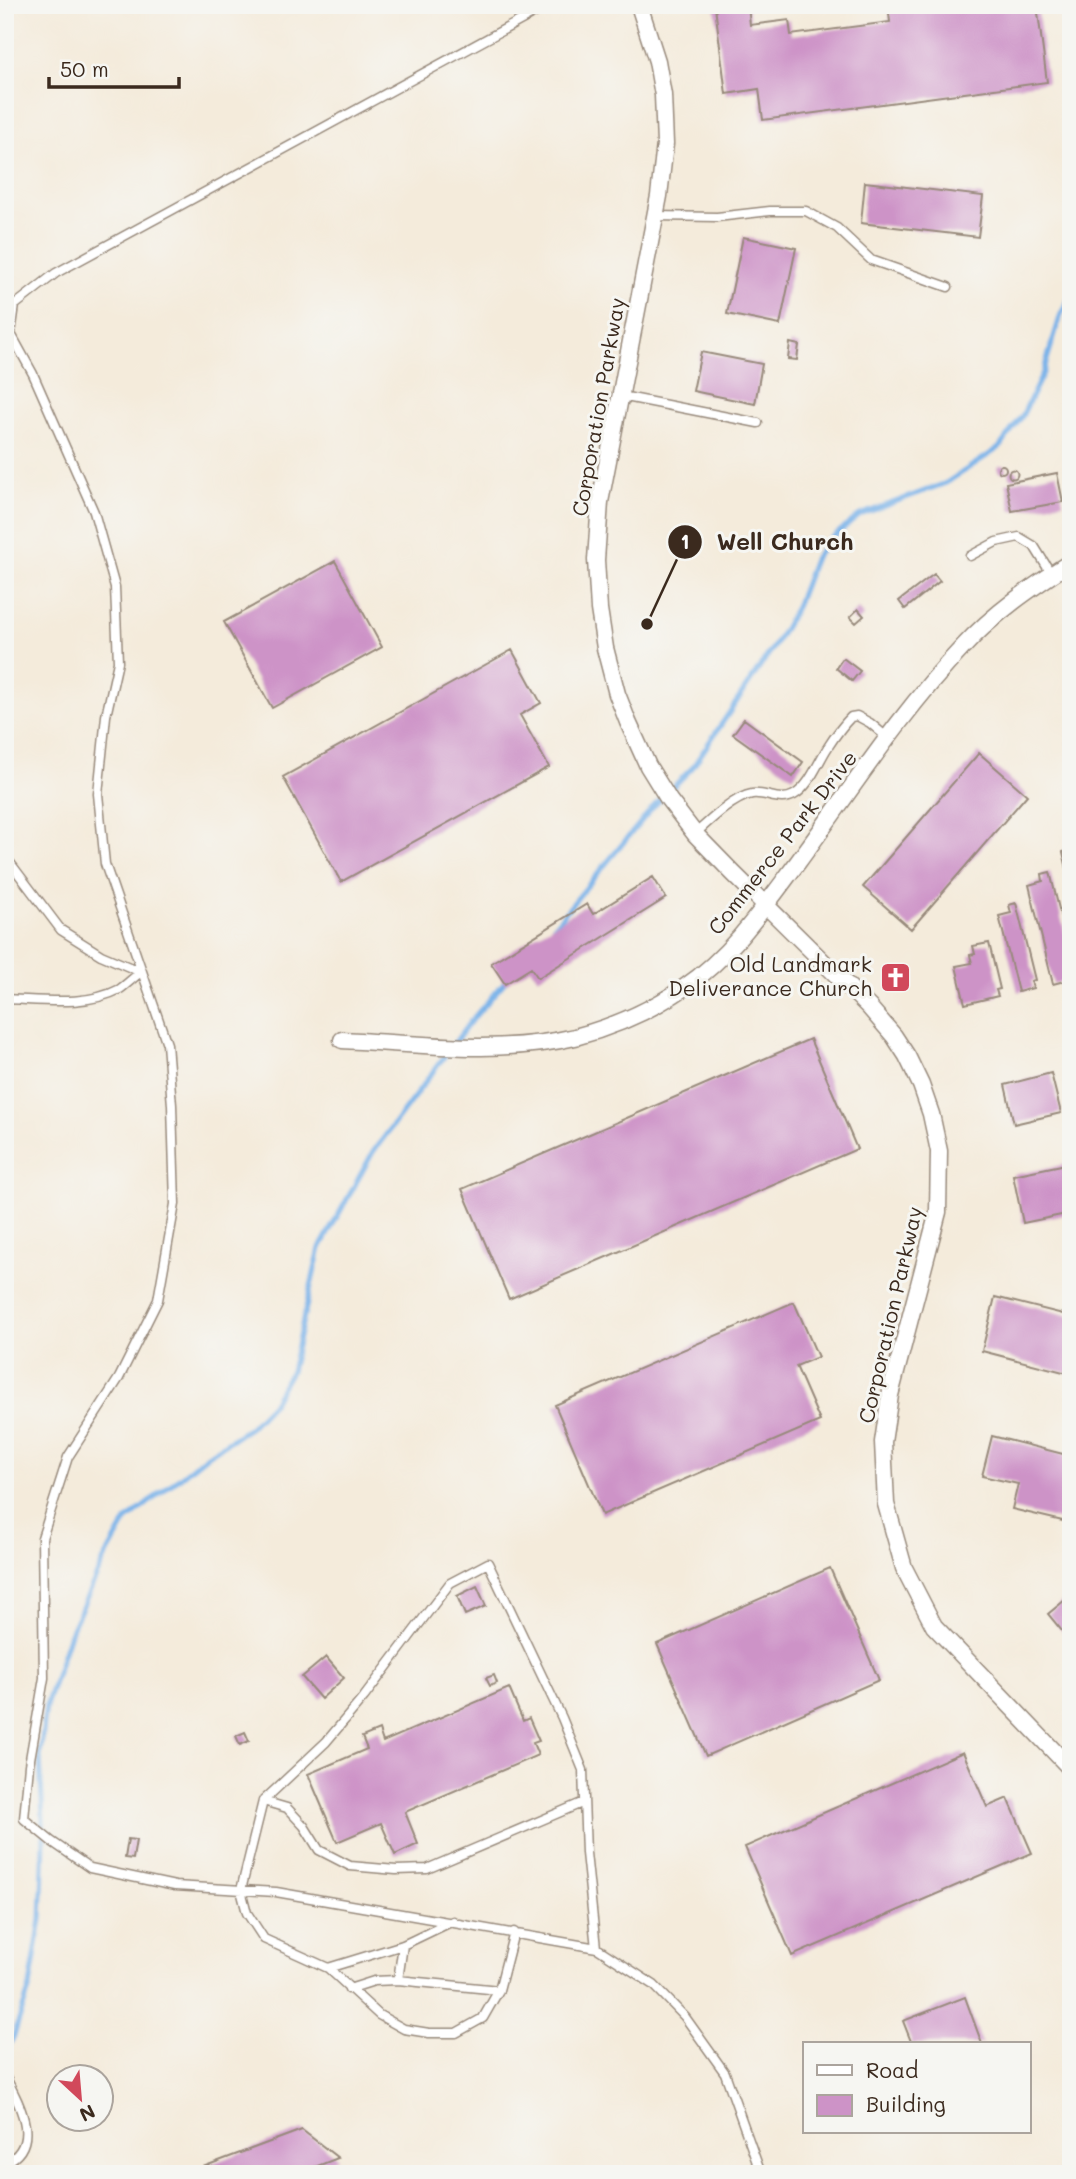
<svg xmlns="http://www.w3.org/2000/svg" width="1076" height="2179" viewBox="0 0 1076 2179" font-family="Mali,sans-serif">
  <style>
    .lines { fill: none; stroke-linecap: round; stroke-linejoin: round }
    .stream { stroke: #79b2e9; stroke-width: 5 }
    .building { fill: #cd93c7 }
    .service-casing { stroke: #988a7c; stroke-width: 11 }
    .minor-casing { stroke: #988a7c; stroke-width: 19 }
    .service { stroke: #fff; stroke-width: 8 }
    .minor { stroke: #fff; stroke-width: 16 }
    .labels { text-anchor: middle; stroke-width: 6; stroke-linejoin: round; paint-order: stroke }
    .street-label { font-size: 21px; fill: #3b2a1e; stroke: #f6f6f2 }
    .poi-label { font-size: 21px; fill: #3b2a1e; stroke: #f6f6f2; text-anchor: end }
    .leader { fill: none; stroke: #3b2a1e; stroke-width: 2.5 }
    .callout-dot { fill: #3b2a1e; stroke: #f6f6f2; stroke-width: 2.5 }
    .mark-label { font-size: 21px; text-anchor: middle; font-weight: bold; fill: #fff }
    .callout-label { font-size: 23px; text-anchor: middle; font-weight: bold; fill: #3b2a1e; stroke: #f6f6f2; stroke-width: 6; stroke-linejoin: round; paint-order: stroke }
  </style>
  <rect width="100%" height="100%" fill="#f6f6f2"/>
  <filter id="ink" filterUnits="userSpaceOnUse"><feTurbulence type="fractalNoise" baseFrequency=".0143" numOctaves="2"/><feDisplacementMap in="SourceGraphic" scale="14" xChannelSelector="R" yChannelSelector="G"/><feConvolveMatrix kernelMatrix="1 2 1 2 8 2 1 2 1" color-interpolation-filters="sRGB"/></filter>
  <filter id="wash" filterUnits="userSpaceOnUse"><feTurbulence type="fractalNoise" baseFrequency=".00686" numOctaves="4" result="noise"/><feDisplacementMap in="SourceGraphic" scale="28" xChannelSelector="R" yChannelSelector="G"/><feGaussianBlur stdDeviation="1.57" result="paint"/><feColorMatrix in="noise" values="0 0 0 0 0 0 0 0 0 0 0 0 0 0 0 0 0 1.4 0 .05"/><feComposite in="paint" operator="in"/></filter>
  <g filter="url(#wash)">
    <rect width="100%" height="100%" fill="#f4ebdb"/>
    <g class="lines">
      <path class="stream" d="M554,926L654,806L692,768L776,643L796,607L815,557L828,541L860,515L946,483L999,448L1022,416L1043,373L1061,314L1071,295
        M5,2052L13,2038L30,1987L41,1919L44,1842L40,1756L46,1706L70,1633L104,1560L126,1521L206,1456L249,1428L272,1404L291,1371L320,1248L373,1152L470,1022L508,978"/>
    </g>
    <g id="blocks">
      <path class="building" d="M727,5H748L750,25L789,20L791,35L890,22L888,5H1037L1047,82L763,120L759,89L726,94L715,7Z
        M865,182L983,196L978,237L861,223Z
        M743,237L796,248L780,325L727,314Z
        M790,343L799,345L797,360L788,359Z
        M701,352L762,364L755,404L693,391Z
        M998 469a4 4 0 1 1 8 0a4 4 0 1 1-8 0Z
        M1008.5 474a4.5 4.5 0 1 1 9 0a4.5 4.5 0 1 1-9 0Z
        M1057,473L1063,502L1012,511L1006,483Z
        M335,561L382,647L272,708L224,622Z
        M934,574L940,581L905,609L899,601Z
        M858,609L864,616L856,623L850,617Z
        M512,650L541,703L520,715L549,767L341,882L283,777Z
        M843,658L860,671L852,681L836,668Z
        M744,719L803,762L793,777L733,734Z
        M979,753L1027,795L911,929L863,887Z
        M1071,850V881H1070L1063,852Z
        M1050,872L1071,958V972L1067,973L1068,980L1053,984L1029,885L1043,881L1042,874Z
        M653,877L666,898L538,978L531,968L505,984L491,963L587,904L593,914Z
        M1016,903L1035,980L1031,981L1033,988L1018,992L999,916L1011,913L1009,905Z
        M989,943L1000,989L996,990L998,996L965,1004L956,966L972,963L970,955L975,954L973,946Z
        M810,1039L857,1149L509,1299L462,1189Z
        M1051,1073L1061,1113L1014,1124L1005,1085Z
        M1071,1163V1213L1023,1223L1013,1175Z
        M995,1297L1071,1316V1374L982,1351Z
        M794,1302L818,1357L796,1366L820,1421L602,1515L555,1405Z
        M992,1436L1071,1456V1523L1012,1509L1018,1484L982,1476Z
        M830,1568L879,1680L706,1756L657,1644Z
        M477,1586L486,1606L465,1615L457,1596Z
        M1071,1595V1642L1048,1614Z
        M326,1657L344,1678L321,1699L302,1677Z
        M494,1675L497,1683L490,1686L486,1678Z
        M509,1688L523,1721L529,1718L539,1741L533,1743L538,1755L405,1812L418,1844L395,1855L381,1823L337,1842L308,1774L367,1749L362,1737L379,1730L383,1742Z
        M245,1732L249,1741L240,1745L236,1736Z
        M963,1752L987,1807L1008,1798L1032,1853L792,1956L745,1847Z
        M128,1839L136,1840L133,1859L125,1858Z
        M965,1997L982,2044H912L903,2021Z
        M302,2130L338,2158L297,2174H184Z"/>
    </g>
  </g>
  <g filter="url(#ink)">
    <use href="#blocks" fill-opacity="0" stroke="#988a7c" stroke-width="2"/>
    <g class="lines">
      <defs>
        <path id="service" d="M549,5L56,273L15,305L11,334L33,374L94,512L115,587L118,662L106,716L98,794L105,864L167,1044L172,1105L175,1204L158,1300L119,1378L68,1457L42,1538L44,1678L29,1765L24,1819L51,1841L90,1868L175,1886L276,1892L597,1948L654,1985L685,2017L725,2073L761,2174
          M655,216L717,217L770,211H806L837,228L871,260L948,287
          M621,396L758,423
          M970,556L996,542L1019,537L1034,546L1052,575
          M695,834C709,821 734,797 752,794C766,792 780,803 794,795C810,786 818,762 828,747C835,736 842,726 851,717L857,716L870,723L889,739
          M5,856L61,930L101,955L141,972C134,977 127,984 120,989C86,1007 42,1000 5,999
          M263,1801L326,1742L364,1697L450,1583L488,1563L562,1718L583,1770L586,1853L596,1948
          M514,1932L499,1990L483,2018L456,2033H429L404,2029L379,2015L328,1968L264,1939L247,1913L241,1890L263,1801L287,1808L304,1826L319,1850L350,1866L396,1870L427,1869L584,1802
          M328,1968L403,1945L453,1921
          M398,1980L403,1945
          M349,1989L374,1981L398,1980L499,1990
          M5,2076C19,2103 43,2145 5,2163"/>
        <path id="minor" d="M639,5L657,61L663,95L665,144L659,196L600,502L596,560L599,609L605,648L617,694L628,722L648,766L669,800L695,834L733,873L869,1007L894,1036L907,1056L921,1085L931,1114L939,1151L938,1212L890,1395L883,1442L886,1504L904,1568L934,1626L1071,1769
          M342,1040C419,1044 499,1055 575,1037C613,1027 653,1009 685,987C732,955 765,906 798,862C851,790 901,712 963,647C994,613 1032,587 1071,562"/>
      </defs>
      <use href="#service" class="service-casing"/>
      <use href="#minor" class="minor-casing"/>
      <use href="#service" class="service"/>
      <use href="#minor" class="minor"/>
    </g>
  </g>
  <defs>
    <symbol id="church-square" viewBox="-11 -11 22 22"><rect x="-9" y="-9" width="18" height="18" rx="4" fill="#d1495b" stroke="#f6f6f2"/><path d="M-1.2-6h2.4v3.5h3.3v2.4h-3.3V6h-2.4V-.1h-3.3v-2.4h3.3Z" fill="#fff"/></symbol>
  </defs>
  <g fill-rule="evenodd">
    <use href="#church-square" x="878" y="960" width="35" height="35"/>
  </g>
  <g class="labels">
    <g class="street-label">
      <text transform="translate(599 407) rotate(-80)" y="7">Corporation Parkway</text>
      <text transform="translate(783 843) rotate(-52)" y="7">Commerce Park Drive</text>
      <text transform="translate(891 1315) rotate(-77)" y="7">Corporation Parkway</text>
    </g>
    <g class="poi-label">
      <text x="872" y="972">Old Landmark<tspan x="872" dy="24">Deliverance Church</tspan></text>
    </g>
  </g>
  <path class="leader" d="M647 624L685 542"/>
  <g class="callout-dot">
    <circle cx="647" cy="624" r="7"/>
    <circle cx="685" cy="542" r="18"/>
  </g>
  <g class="mark-label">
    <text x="685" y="549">1</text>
  </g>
  <g class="callout-label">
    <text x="785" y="550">Well Church</text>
  </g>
  <rect width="1076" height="2179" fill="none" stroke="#f6f6f2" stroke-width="28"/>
  <rect x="803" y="2042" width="228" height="91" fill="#f6f6f2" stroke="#aba49d" stroke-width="2"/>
  <rect x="817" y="2065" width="35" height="10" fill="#ffffff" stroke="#aba49d" stroke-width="2"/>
  <text x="866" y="2078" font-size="21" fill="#3b2a1e">Road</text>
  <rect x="817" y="2095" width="35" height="21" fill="#cd93c7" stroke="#aba49d" stroke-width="2"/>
  <text x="866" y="2112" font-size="21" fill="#3b2a1e">Building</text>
  <g transform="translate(80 2098) rotate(154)"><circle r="33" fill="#f6f6f2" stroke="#aba49d" stroke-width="2"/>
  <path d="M0-5L12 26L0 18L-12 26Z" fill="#d1495b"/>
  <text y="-10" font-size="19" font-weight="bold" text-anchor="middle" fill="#3b2a1e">N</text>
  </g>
  <path d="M49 77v10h130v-10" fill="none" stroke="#3b2a1e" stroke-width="3.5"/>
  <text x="60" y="77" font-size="21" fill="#3b2a1e" stroke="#f6f6f2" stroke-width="5" paint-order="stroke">50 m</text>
</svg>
